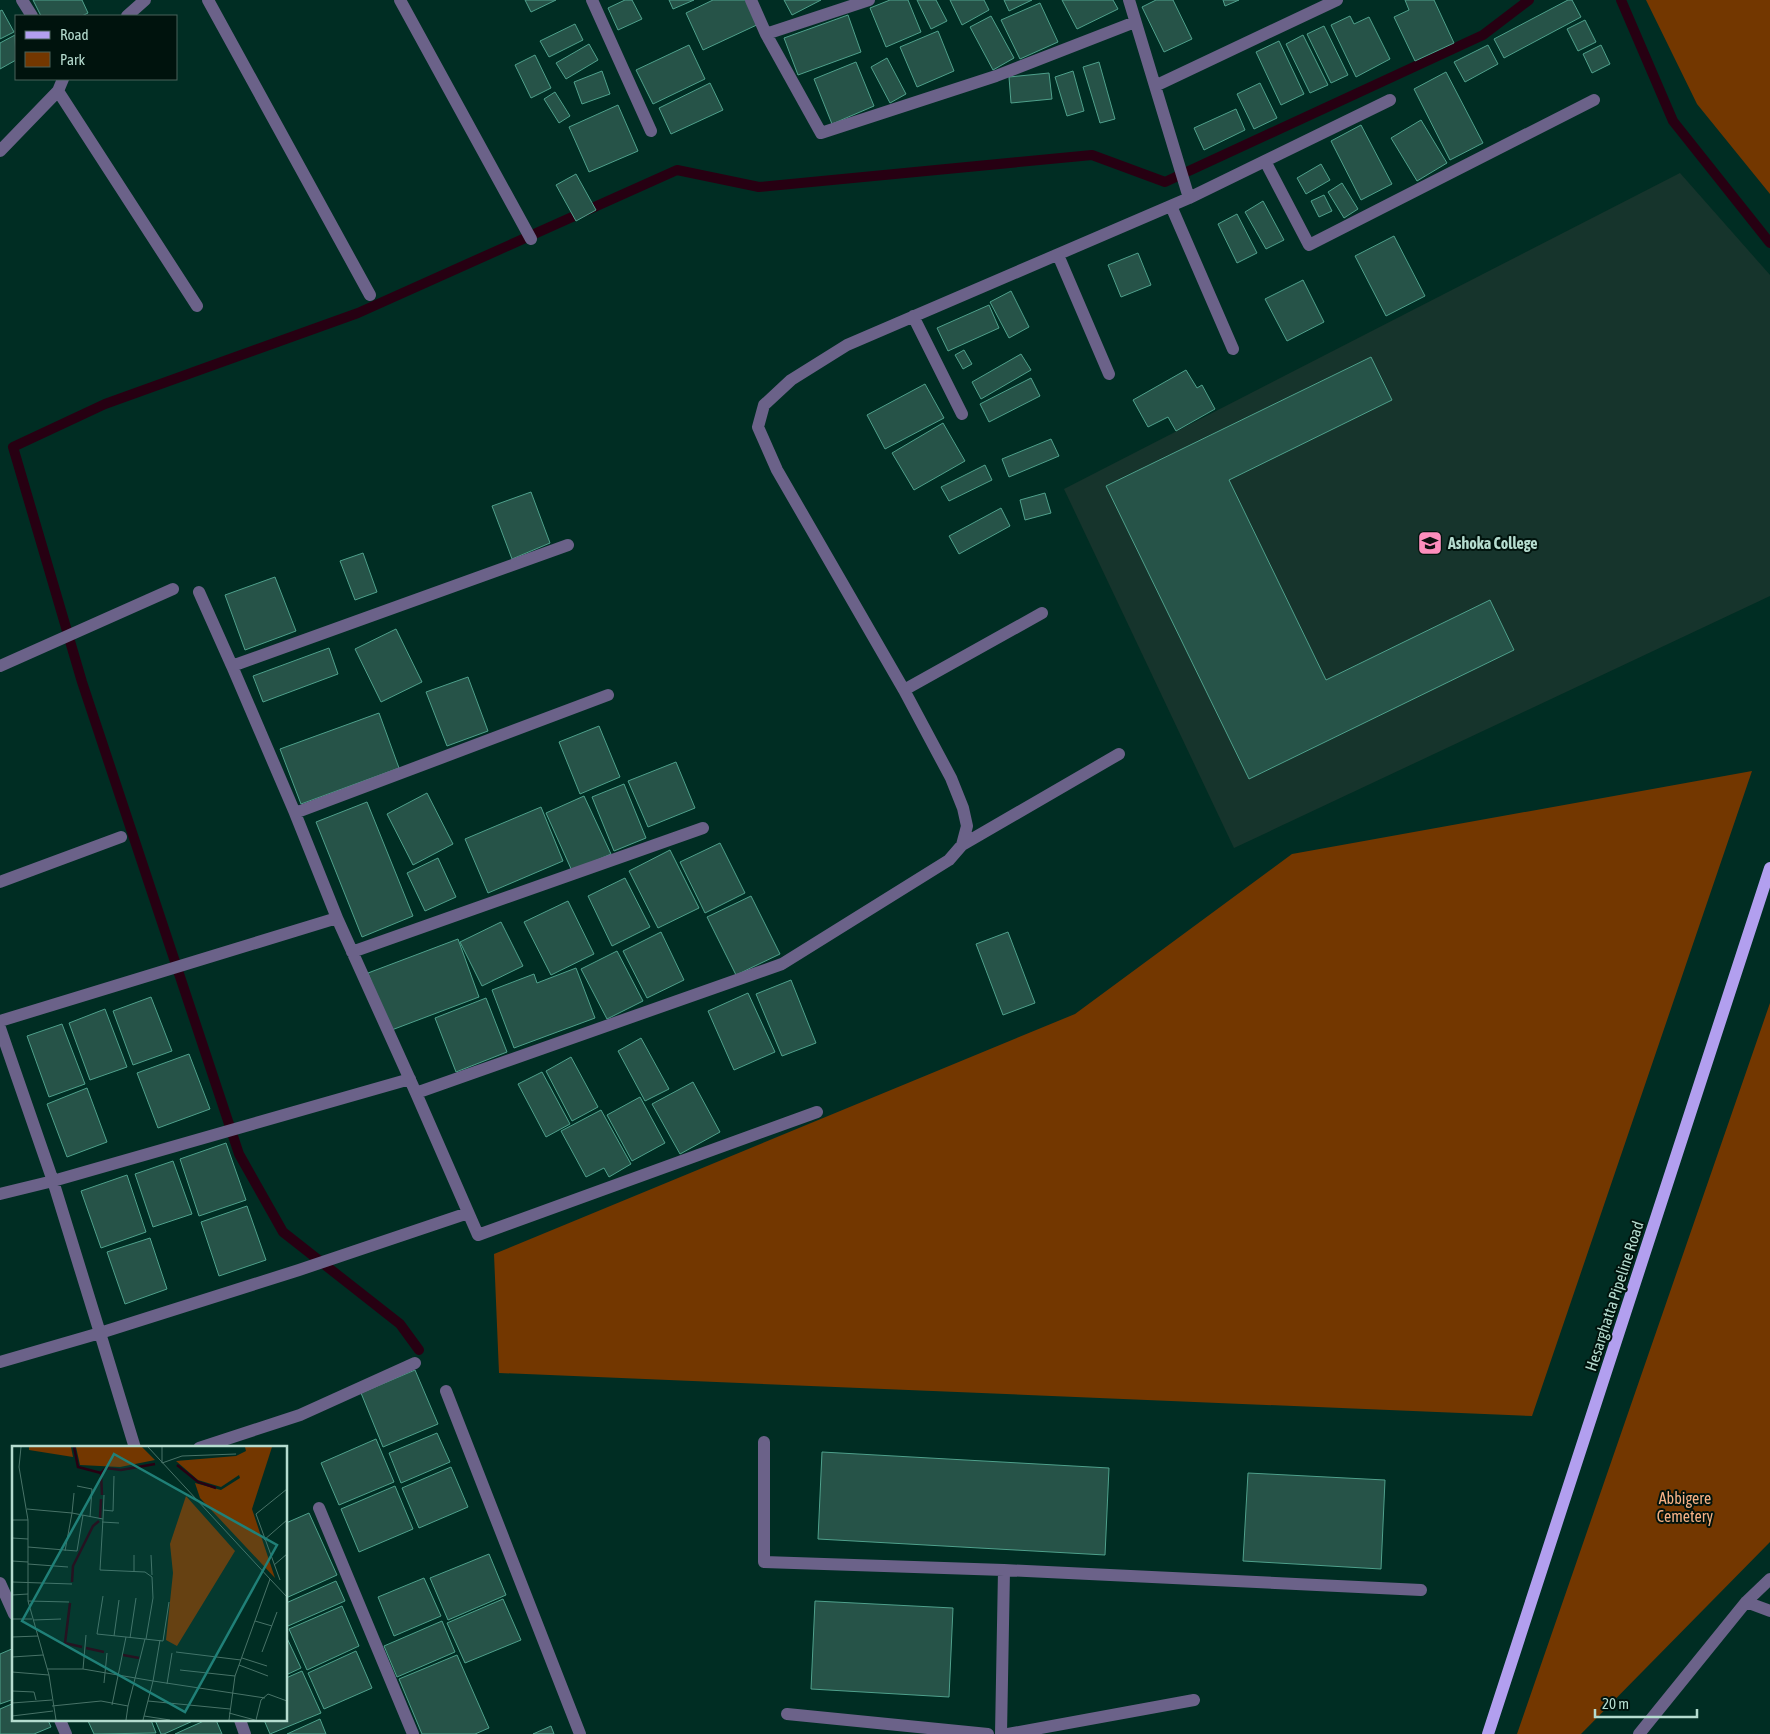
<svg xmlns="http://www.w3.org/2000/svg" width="1770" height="1734" viewBox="0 0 1770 1734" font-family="'Asap Condensed',sans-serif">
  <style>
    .built { fill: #16342c }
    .green { fill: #733700 }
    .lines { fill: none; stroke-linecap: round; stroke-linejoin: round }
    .stream { stroke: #270012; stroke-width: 10 }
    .building { fill: #265348; stroke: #4fa18c }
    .minor { stroke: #6b6289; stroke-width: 12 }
    .major { stroke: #b29fef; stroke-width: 12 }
    .labels { text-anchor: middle; stroke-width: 4; stroke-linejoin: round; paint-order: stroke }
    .poi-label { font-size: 16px; font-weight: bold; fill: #b5dccf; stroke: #00130d; text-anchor: start }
    .street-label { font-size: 16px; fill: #b5dccf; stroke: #00130d }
    .park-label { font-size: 16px; fill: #f6b286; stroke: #00130d }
    .inset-river { fill: none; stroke: #270012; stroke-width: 2.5 }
    .inset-road { fill: none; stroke: #487368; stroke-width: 1 }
    .view { fill: #208078; fill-opacity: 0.15; stroke: #208078; stroke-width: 2.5 }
    .inset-edge { fill: none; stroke: #b5dccf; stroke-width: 2.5 }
  </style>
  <rect width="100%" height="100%" fill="#002d23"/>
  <path class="built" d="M1680,173L1770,275V596L1234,848L1064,489Z"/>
  <path class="green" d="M1646,0H1770V194L1697,104Z
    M1752,771L1532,1416L499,1373L494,1254L1075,1014L1292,854Z
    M1770,1003V1542L1581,1734H1517Z"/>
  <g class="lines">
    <path class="stream" d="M1621,0L1673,121L1770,243
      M419,1350L400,1324L283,1232L239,1154L82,682L13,447L105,404L358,313L677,170L759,187L1092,155L1165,182L1483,35L1529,0"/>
  </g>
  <path class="building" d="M33,0H82L88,13L82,16H41Z
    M525,0H556L531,12Z
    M625,0H632L642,19L618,30L608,8Z
    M669,0H694L673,9Z
    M713,0H750L761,23L703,50L686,13Z
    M784,0H821L792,15Z
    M890,0H908L921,32L886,47L870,8Z
    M917,0H936L947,21L931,29Z
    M950,0H984L989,10L962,25Z
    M1004,0H1032L1009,11Z
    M1062,0H1113L1118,9L1077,29Z
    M1156,0H1173L1192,39L1164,52L1142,7Z
    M1223,0H1239L1225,6Z
    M1405,0H1434L1454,43L1415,61L1394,17L1409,10Z
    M1568,0H1572L1581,17L1504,58L1494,39Z
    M1040,3L1058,42L1020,59L1001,20Z
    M2,10L14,32L0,39V11Z
    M848,15L861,52L798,75L784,38Z
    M991,16L1014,58L993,70L970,27Z
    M1350,16L1354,24L1369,17L1390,59L1356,77L1331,25Z
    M1585,20L1596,42L1578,51L1567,29Z
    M575,24L583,40L549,57L540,41Z
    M1324,26L1348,75L1331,83L1307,34Z
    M938,31L954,71L917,87L900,47Z
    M15,35L16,60L0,69V43Z
    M1303,35L1328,85L1310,93L1286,44Z
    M1279,41L1304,94L1281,105L1256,52Z
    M589,44L598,60L566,79L556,63Z
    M689,45L705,79L653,104L636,70Z
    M1488,45L1498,64L1465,82L1454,62Z
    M1601,45L1610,64L1592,73L1583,54Z
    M535,55L551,88L531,98L515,65Z
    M887,58L906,94L890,103L871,67Z
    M856,62L874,106L832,124L814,79Z
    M1099,62L1115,119L1100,123L1083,67Z
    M602,71L610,94L582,104L574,82Z
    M1073,71L1084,111L1067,116L1055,77Z
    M1446,72L1483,143L1450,160L1414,89Z
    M1049,73L1052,99L1011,103L1009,77Z
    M710,83L723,110L671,134L659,108Z
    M1260,83L1277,118L1254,129L1237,94Z
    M555,92L570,116L559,123L544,99Z
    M618,105L638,151L589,172L569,127Z
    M1236,109L1245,130L1204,150L1194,128Z
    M1421,120L1447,163L1417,181L1391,138Z
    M1361,125L1392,184L1361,200L1331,141Z
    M1321,164L1330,180L1306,194L1297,178Z
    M576,174L596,210L576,221L556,185Z
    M1342,183L1358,209L1344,218L1328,192Z
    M1324,195L1332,211L1319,217L1311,201Z
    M1263,201L1284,240L1266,249L1245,212Z
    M1237,214L1257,253L1237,263L1218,224Z
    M1394,236L1425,296L1386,316L1355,256Z
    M1138,253L1151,285L1121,297L1108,265Z
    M1303,280L1324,322L1287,341L1265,299Z
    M1011,291L1029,327L1009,338L990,302Z
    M989,305L999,328L948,351L937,328Z
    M964,350L972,364L963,369L955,355Z
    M1021,354L1031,370L981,399L972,382Z
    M1371,357L1392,400L1229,480L1326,680L1490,600L1514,650L1249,779L1106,486Z
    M1186,370L1197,388L1202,385L1215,409L1176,431L1168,417L1148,427L1133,400Z
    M1031,378L1040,396L989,422L980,404Z
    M925,384L944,418L885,449L867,415Z
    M943,423L965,461L914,490L892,453Z
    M1051,439L1059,456L1009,477L1002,459Z
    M985,465L992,480L949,501L941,487Z
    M531,492L550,543L512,559L492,506Z
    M1045,493L1051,513L1025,520L1020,500Z
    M1001,508L1010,526L959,554L949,536Z
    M363,553L377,592L355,600L340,561Z
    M275,577L296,631L245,650L225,595Z
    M396,629L422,682L381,702L355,649Z
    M329,648L338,674L263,702L253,676Z
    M468,677L488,731L447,746L426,692Z
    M379,713L399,768L301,804L280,749Z
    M599,726L620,777L580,794L559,742Z
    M676,762L695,808L648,827L628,781Z
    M624,784L646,838L614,851L592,797Z
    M427,793L453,844L413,865L387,814Z
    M584,796L611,854L572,871L546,813Z
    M367,802L413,916L362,937L316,822Z
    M541,807L563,861L488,893L465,839Z
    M720,843L745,893L705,913L680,862Z
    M670,850L699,908L658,928L629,871Z
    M438,858L456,897L425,911L407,873Z
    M625,878L650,927L612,946L588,896Z
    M751,896L780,954L736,975L707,917Z
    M568,901L594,954L551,975L524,922Z
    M501,922L523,966L482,986L460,942Z
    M661,932L684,980L647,998L623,951Z
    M1008,932L1035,1003L1003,1015L976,944Z
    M458,939L479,997L389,1031L368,973Z
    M617,951L643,1001L607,1019L581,969Z
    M576,968L595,1018L514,1048L492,990L534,974L537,983Z
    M791,980L816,1043L782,1056L756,994Z
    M748,993L775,1052L734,1070L708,1011Z
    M151,997L172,1051L133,1065L113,1011Z
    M486,998L507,1052L456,1072L435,1018Z
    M105,1009L127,1067L90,1080L69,1023Z
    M62,1024L85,1084L49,1097L27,1036Z
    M641,1038L669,1089L645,1101L618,1051Z
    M189,1054L210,1109L158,1128L137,1073Z
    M571,1057L598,1107L572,1121L546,1071Z
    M542,1072L570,1124L546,1137L518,1084Z
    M693,1082L720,1132L680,1154L652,1104Z
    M87,1088L107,1142L67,1157L47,1104Z
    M640,1097L665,1143L632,1161L607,1115Z
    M601,1110L631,1164L609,1177L604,1168L586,1177L561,1131Z
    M226,1143L246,1200L199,1216L180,1159Z
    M173,1161L192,1214L153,1227L135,1174Z
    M127,1175L146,1232L101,1248L81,1191Z
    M247,1206L266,1260L219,1276L201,1222Z
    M150,1238L167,1289L125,1304L107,1252Z
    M415,1370L438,1424L383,1447L361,1393Z
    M437,1433L450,1462L401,1483L389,1453Z
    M376,1439L394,1482L339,1505L321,1463Z
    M822,1452L1109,1468L1105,1555L818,1539Z
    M451,1467L468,1507L419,1528L402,1488Z
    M1248,1473L1385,1480L1381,1569L1243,1561Z
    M395,1486L413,1529L359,1552L341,1509Z
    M309,1513L337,1575L286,1598V1523Z
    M489,1554L506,1595L448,1620L430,1578Z
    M424,1578L441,1616L394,1636L378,1597Z
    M336,1581L345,1601L288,1626L286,1621V1603Z
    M503,1599L521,1640L465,1663L447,1623Z
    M815,1601L953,1608L949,1697L811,1689Z
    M342,1606L359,1646L307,1670L289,1629Z
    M442,1621L455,1652L397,1677L384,1646Z
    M286,1636L301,1668L286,1675Z
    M14,1648V1699L0,1704V1654Z
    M356,1651L372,1688L324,1709L308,1673Z
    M457,1655L489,1728L475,1734H422L399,1679Z
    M302,1671L321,1713L270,1734L264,1720H286V1678Z
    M14,1703V1720H48L51,1727L34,1734H0V1709Z
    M320,1719L326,1734H287Z
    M90,1720H151L156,1733L94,1734L88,1721Z
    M155,1720H195L164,1734H161Z
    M206,1720H216L222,1734H175Z
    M551,1726L554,1734H533Z"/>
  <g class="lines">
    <path class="minor" d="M22,0L32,16
      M208,0L370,295
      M400,0L531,239
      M592,0L651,131
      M751,0L766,34L821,133L996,76L1135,22
      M1129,0L1189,198L1390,100
      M127,16L145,0
      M766,34L869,0
      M1155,86L1337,0
      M58,91L197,306
      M0,151L58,91L63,79
      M1265,161L1309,245L1594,100
      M1171,206L1233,349
      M1058,255L1109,374
      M913,316L962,414
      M568,545L232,666L295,813L337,918L416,1093L478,1235L817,1112
      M199,592L232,666
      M0,666L173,589
      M904,690L1042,613
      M295,813L608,695
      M962,845L1119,754
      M0,882L121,837
      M352,952L703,828
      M0,1021L337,918
      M0,1028L53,1181L100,1333L0,1362
      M416,1093L782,964L949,860L962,845L967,826L963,808L951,778L904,690L777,470L758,427L764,405L791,380L847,345L1189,198
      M0,1194L53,1181L410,1079
      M446,1391L580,1734
      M764,1442V1562L1004,1570L1421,1590
      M135,1448L100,1333L299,1270L468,1213
      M199,1448L300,1415L415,1363
      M319,1508L413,1734
      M0,1583L14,1614
      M1746,1602L1770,1611
      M787,1714L988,1734
      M60,1720L66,1734
      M240,1720L245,1734
      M1001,1734L1004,1570
      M1008,1734L1194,1700
      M1639,1734L1746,1602L1770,1579"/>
    <path class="major" d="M1488,1734L1770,868"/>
  </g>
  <defs>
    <symbol id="university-square" viewBox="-11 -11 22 22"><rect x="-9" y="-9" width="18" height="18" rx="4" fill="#fe8ebd" stroke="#00130d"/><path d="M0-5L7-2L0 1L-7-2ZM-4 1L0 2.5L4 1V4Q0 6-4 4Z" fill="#111"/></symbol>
  </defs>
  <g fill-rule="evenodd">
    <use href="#university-square" x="1416" y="529" width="28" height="28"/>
  </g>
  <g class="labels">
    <g class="poi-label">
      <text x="1448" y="549">Ashoka College</text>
    </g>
    <g class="street-label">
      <text transform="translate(1614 1296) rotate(-72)" y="6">Hesarghatta Pipeline Road</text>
    </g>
    <g class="park-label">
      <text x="1685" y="1504">Abbigere<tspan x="1685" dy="18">Cemetery</tspan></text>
    </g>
  </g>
  <g transform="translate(12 1446)">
    <rect width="275" height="275" fill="#002d23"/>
    <path d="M17,1H59L61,11L17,4ZM64,1H130L143,14L108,21L68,19ZM233,1H260L240,63L263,132L188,52L183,37L209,44L228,32L227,29L209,41L186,34L164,15L224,10L234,5ZM174,50L223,105L165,200L154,194L161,127L158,98Z" fill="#733700"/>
    <path class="inset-river" d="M62,1L66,21L89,27L90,49M165,19L186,36L204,42M89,27L94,22L109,24L143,18M88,72L89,53M60,136L61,120L81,80L87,75M58,157L53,197L70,201M74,202L92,206M111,209L127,212"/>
    <path class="inset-road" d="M9,1L7,21L16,74V155L37,229L44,274M136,1L258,133L223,230L217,274M150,1V17L170,10L224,8M65,40L80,43L78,71M62,47L60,67L91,73L92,49M15,63L60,67L53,105M91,64L101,65L102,30M91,73L88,124L133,126L140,131L141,152L134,193M0,74H16M90,76L107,77M0,92L16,93M252,94L275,74M16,101L65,105L71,69M122,109V126M139,109L140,129M0,115L16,116M16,118L56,121M262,119L275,108M258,133L275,151M268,134L244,68L275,43M0,136L60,138M0,149L16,148M91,150L85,188L114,191L151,195L157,156M16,155L57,156M0,173H20M21,174L49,173M243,175L260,180M102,190L107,154M0,191L26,190M118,192L124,152M148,194L141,235L253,252M164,206L229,214M250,206L265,166M0,211L31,209M230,212L255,220M227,219L256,230M35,223H71L141,235L131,274M71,223L74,189M168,224L223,230M0,226L37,229M92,237L95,207M155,238L160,207M0,245L22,246L24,254M136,255L218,263M0,257L40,254M100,259L114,191M40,260L89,255L116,260L114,274M116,260L133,193M217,267L243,274M0,270L41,265M132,270L158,274M244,274L249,254L256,248L275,255"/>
    <path class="view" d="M102,8L265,99L173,266L10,175Z"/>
    <rect width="275" height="275" class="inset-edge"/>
  </g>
  <rect x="15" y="15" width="162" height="65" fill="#00130d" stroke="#48635b"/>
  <rect x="25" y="31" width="25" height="8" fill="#b29fef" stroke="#48635b"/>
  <text x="60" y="40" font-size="15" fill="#b5dccf">Road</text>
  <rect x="25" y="52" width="25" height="15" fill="#733700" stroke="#48635b"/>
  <text x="60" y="65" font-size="15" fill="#b5dccf">Park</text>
  <path d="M1595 1709v8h102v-8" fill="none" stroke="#b5dccf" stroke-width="2.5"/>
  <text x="1602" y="1709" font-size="15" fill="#b5dccf" stroke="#00130d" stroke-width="4" paint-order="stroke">20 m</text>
</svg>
